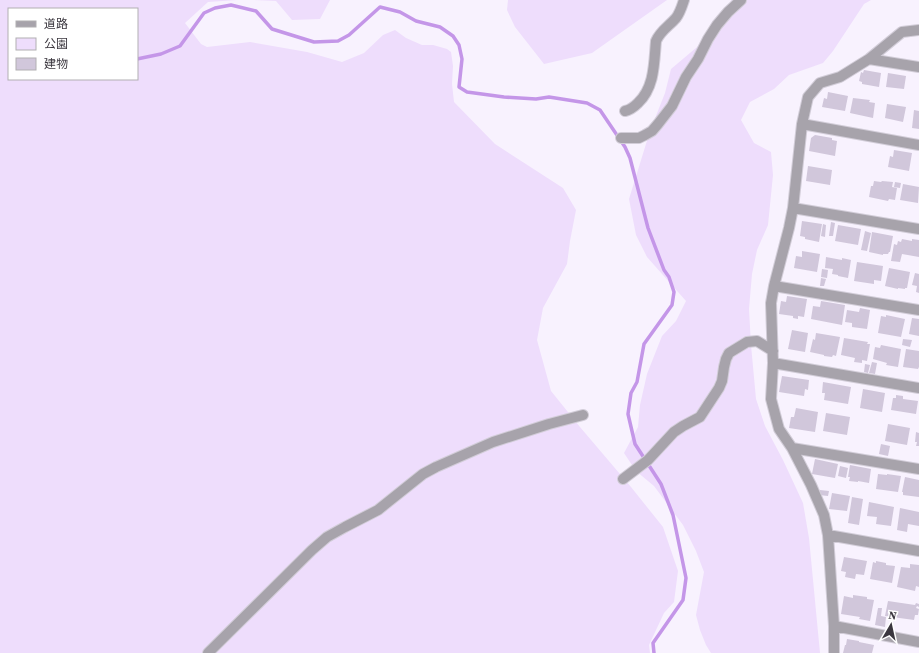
<svg xmlns="http://www.w3.org/2000/svg" width="919" height="653" viewBox="0 0 919 653" font-family="'Source Serif 4','Noto Sans JP',serif">
  <style>
    .green { fill: #eeddfc; fill-rule: evenodd }
    .lines { fill: none; stroke-linecap: round; stroke-linejoin: round }
    .stream { stroke: #c496e8; stroke-width: 3.5 }
    .building { fill: #d1c7db }
    .street-casing { stroke: #d2cdd8; stroke-width: 12 }
    .street { stroke: #a7a3ab; stroke-width: 10 }
  </style>
  <rect width="100%" height="100%" fill="#f8f2fe"/>
  <path class="green" d="M0,0H237L208,2L185,23L201,44L207,47L250,42L307,52L342,62L364,53L383,35L395,30L406,38L422,45H433L447,49L451,52L453,66L452,84L454,102L495,144L563,188L576,210L570,241L567,264L543,308L537,340L551,391L580,427L631,487L663,527L678,571L674,602L664,613L649,645L650,653H0ZM9,9H137V79H9Z
    M254,0H330L320,19L292,20L276,1Z
    M508,0H667L592,53L544,64L515,27L507,10Z
    M731,0H871L864,4L833,51L823,63L789,75L774,89L750,102L741,120L754,143L771,152L773,175L768,225L757,250L752,274L749,309L751,345L756,399L765,426L783,460L803,503L809,538L820,653H711L706,645L700,630L696,615L704,572L696,551L683,525L654,486L636,471L624,453L638,427L640,405L647,374L662,336L676,321L686,301L647,257L636,235L629,199L650,131L665,93L671,69L703,42L735,5Z"/>
  <g class="lines">
    <path class="stream" d="M137,59L161,54L180,46L204,13L215,8L231,5L256,11L272,29L314,42L338,41L349,35L380,7L400,12L416,21L440,27L453,36L459,45L462,59L459,87L467,92L504,97L536,99L549,97L587,103L600,110L625,147L630,158L648,228L664,270L669,277L674,292L672,305L644,344L637,382L631,393L628,414L635,444L661,484L673,515L686,578L683,600L653,643L654,653"/>
  </g>
  <path class="building" d="M864,70L881,73L879,87L862,84V82L859,81L861,72L863,73Z
    M888,73L906,76L904,89L886,87Z
    M828,92L848,96L845,111L822,107L824,98L827,99Z
    M853,98L870,100L869,102L875,103L873,118L850,113Z
    M887,104L906,107L903,122L885,118Z
    M914,110L919,111V129L912,128Z
    M815,135L832,138V140L837,141L835,156L809,151L811,138Z
    M894,150L912,153L909,171L888,167L890,156L893,157Z
    M808,166L832,170L830,185L806,181Z
    M874,181L881,182L882,181L893,182L892,187L897,188L895,200L889,199L888,201L869,197L871,186H873Z
    M895,182L901,183L900,188L894,187Z
    M903,184L919,187L918,203L900,200Z
    M802,221L822,224L819,242L805,239V237L800,236Z
    M831,222L835,223L833,236H829Z
    M823,224L826,225L825,237L821,236Z
    M838,225L861,229L858,245L835,241Z
    M865,231L871,233L867,251L861,250Z
    M872,232L893,236L890,252H889L888,254H883V255L869,252Z
    M902,239L912,241V239L919,240V257L902,254L900,262L891,261L894,244L897,245L898,241L901,242Z
    M802,251L820,254L817,272L794,268L796,256L802,257Z
    M826,257L842,260V258L851,260L848,278L838,276V275L832,274L833,269L825,268Z
    M857,262L883,266L881,281L874,280V284L854,281Z
    M889,268L910,272L907,288H905V289L898,288V289L885,286Z
    M822,269L828,270L827,278L821,277Z
    M915,273L919,274V293L916,292L917,286L912,285Z
    M821,278L826,279L824,286H820Z
    M787,296L807,299L804,317L798,316V319L793,318V316L779,314L781,301L786,302Z
    M821,301L845,305L842,325L811,319L813,306L820,307Z
    M860,308L870,310L867,329L852,327V323L845,322L847,310L859,312Z
    M886,315L905,319L901,337L878,333L881,316L886,317Z
    M912,318L919,319V336L909,334Z
    M792,330L808,333L805,352L788,349Z
    M816,333L840,337L836,356L833,355L832,357L824,356V355L810,352L813,339L815,340Z
    M844,338L868,342L867,344H870L867,361L862,360V363L854,362L855,358L841,355Z
    M903,339L912,340L910,347L902,345Z
    M881,345L901,349L898,367L886,365L887,363L873,359L875,347L880,348Z
    M906,349L919,351V367L918,369L903,367Z
    M872,362L877,363L875,374L869,373Z
    M865,364L870,365L868,373L864,372Z
    M782,376L809,380L808,390L805,389L804,396L779,392Z
    M823,382L851,387L848,404L824,400L825,393H822Z
    M863,389L885,393L882,412L860,408Z
    M896,395L903,396V399L918,401L916,414L891,410L893,398H896Z
    M796,408L818,412L815,432L789,428L791,417H794Z
    M826,413L850,417L847,435L823,431Z
    M888,424L910,428L907,445L885,441Z
    M916,432L919,433V446H916L917,442H915Z
    M881,444L890,446L888,456L879,454Z
    M815,459L838,464L835,478L812,474Z
    M850,465L871,469L869,483L858,481V482L849,481L850,477H848Z
    M840,466L848,468L846,478L838,476Z
    M878,474L887,475V474L901,476L898,492L876,489Z
    M905,477L919,480V497L903,495V492H902Z
    M820,490L829,491L828,496L819,495Z
    M832,493L850,496L847,511L829,509Z
    M852,497L863,499L859,525L848,523Z
    M869,502L894,507L891,526L876,524L877,517L867,516Z
    M900,508L919,512V526L908,524L907,532L897,530Z
    M844,557L867,561L864,575L856,574L855,579L845,577L846,572L841,571Z
    M876,561L886,563V565L895,566L892,583L870,579L873,562L876,563Z
    M910,564L919,565V587L916,586L915,591L897,587L901,567L910,568Z
    M853,595L867,597V599L874,600L870,621L859,619L860,617L841,614L844,596L853,598Z
    M888,601L915,605L916,603L919,604V607L917,606L916,608L919,609L918,615H915L914,620L885,616Z
    M878,608H882L881,616L886,617L885,627L875,625Z
    M847,639L859,641V642L874,645L872,653H843L845,645H846Z"/>
  <g class="lines">
    <defs>
      <path id="street" d="M869,59L919,67
        M625,111C630,110 634,107 638,103C655,87 654,62 656,41C660,31 669,26 676,18C680,13 682,6 684,0
        M802,124L919,145
        M621,138H639L645,135L652,131L658,124L672,106L686,77L698,59L708,39L717,25L728,12L741,0
        M793,208L919,229
        M774,286L919,310
        M773,363L919,388
        M792,448L919,469
        M623,479L648,460L674,432L683,426L700,417L719,388L722,381L724,367L726,359L729,353L747,342L757,341L773,351
        M828,535L919,551
        M834,626L919,642
        M208,653L312,550L327,537L345,527L378,510L423,474L436,467L493,442L549,424L583,415
        M834,653V626L828,535L824,515L811,485L792,448L779,429L771,399L773,363L771,303L774,286L789,228L793,208L802,124L808,97L820,83L840,77L869,59L902,32L919,30"/>
    </defs>
    <use href="#street" class="street-casing"/>
    <use href="#street" class="street"/>
  </g>
  <rect x="8" y="8" width="130" height="72" fill="#ffffff" stroke="#b1afb2"/>
  <rect x="16" y="21" width="20" height="6" fill="#a7a3ab" stroke="#b1afb2"/>
  <text x="44" y="28" font-size="12" fill="#3b373f">道路</text>
  <rect x="16" y="38" width="20" height="12" fill="#eeddfc" stroke="#b1afb2"/>
  <text x="44" y="48" font-size="12" fill="#3b373f">公園</text>
  <rect x="16" y="58" width="20" height="12" fill="#d1c7db" stroke="#b1afb2"/>
  <text x="44" y="68" font-size="12" fill="#3b373f">建物</text>
  <g transform="translate(891 625) rotate(9)" stroke="#ffffff" stroke-width="3" paint-order="stroke">
  <path d="M0-3L7 15L0 10L-7 15Z" fill="#3b373f"/>
  <text y="-6" font-size="11" font-weight="bold" text-anchor="middle" fill="#3b373f">N</text>
  </g>
</svg>
